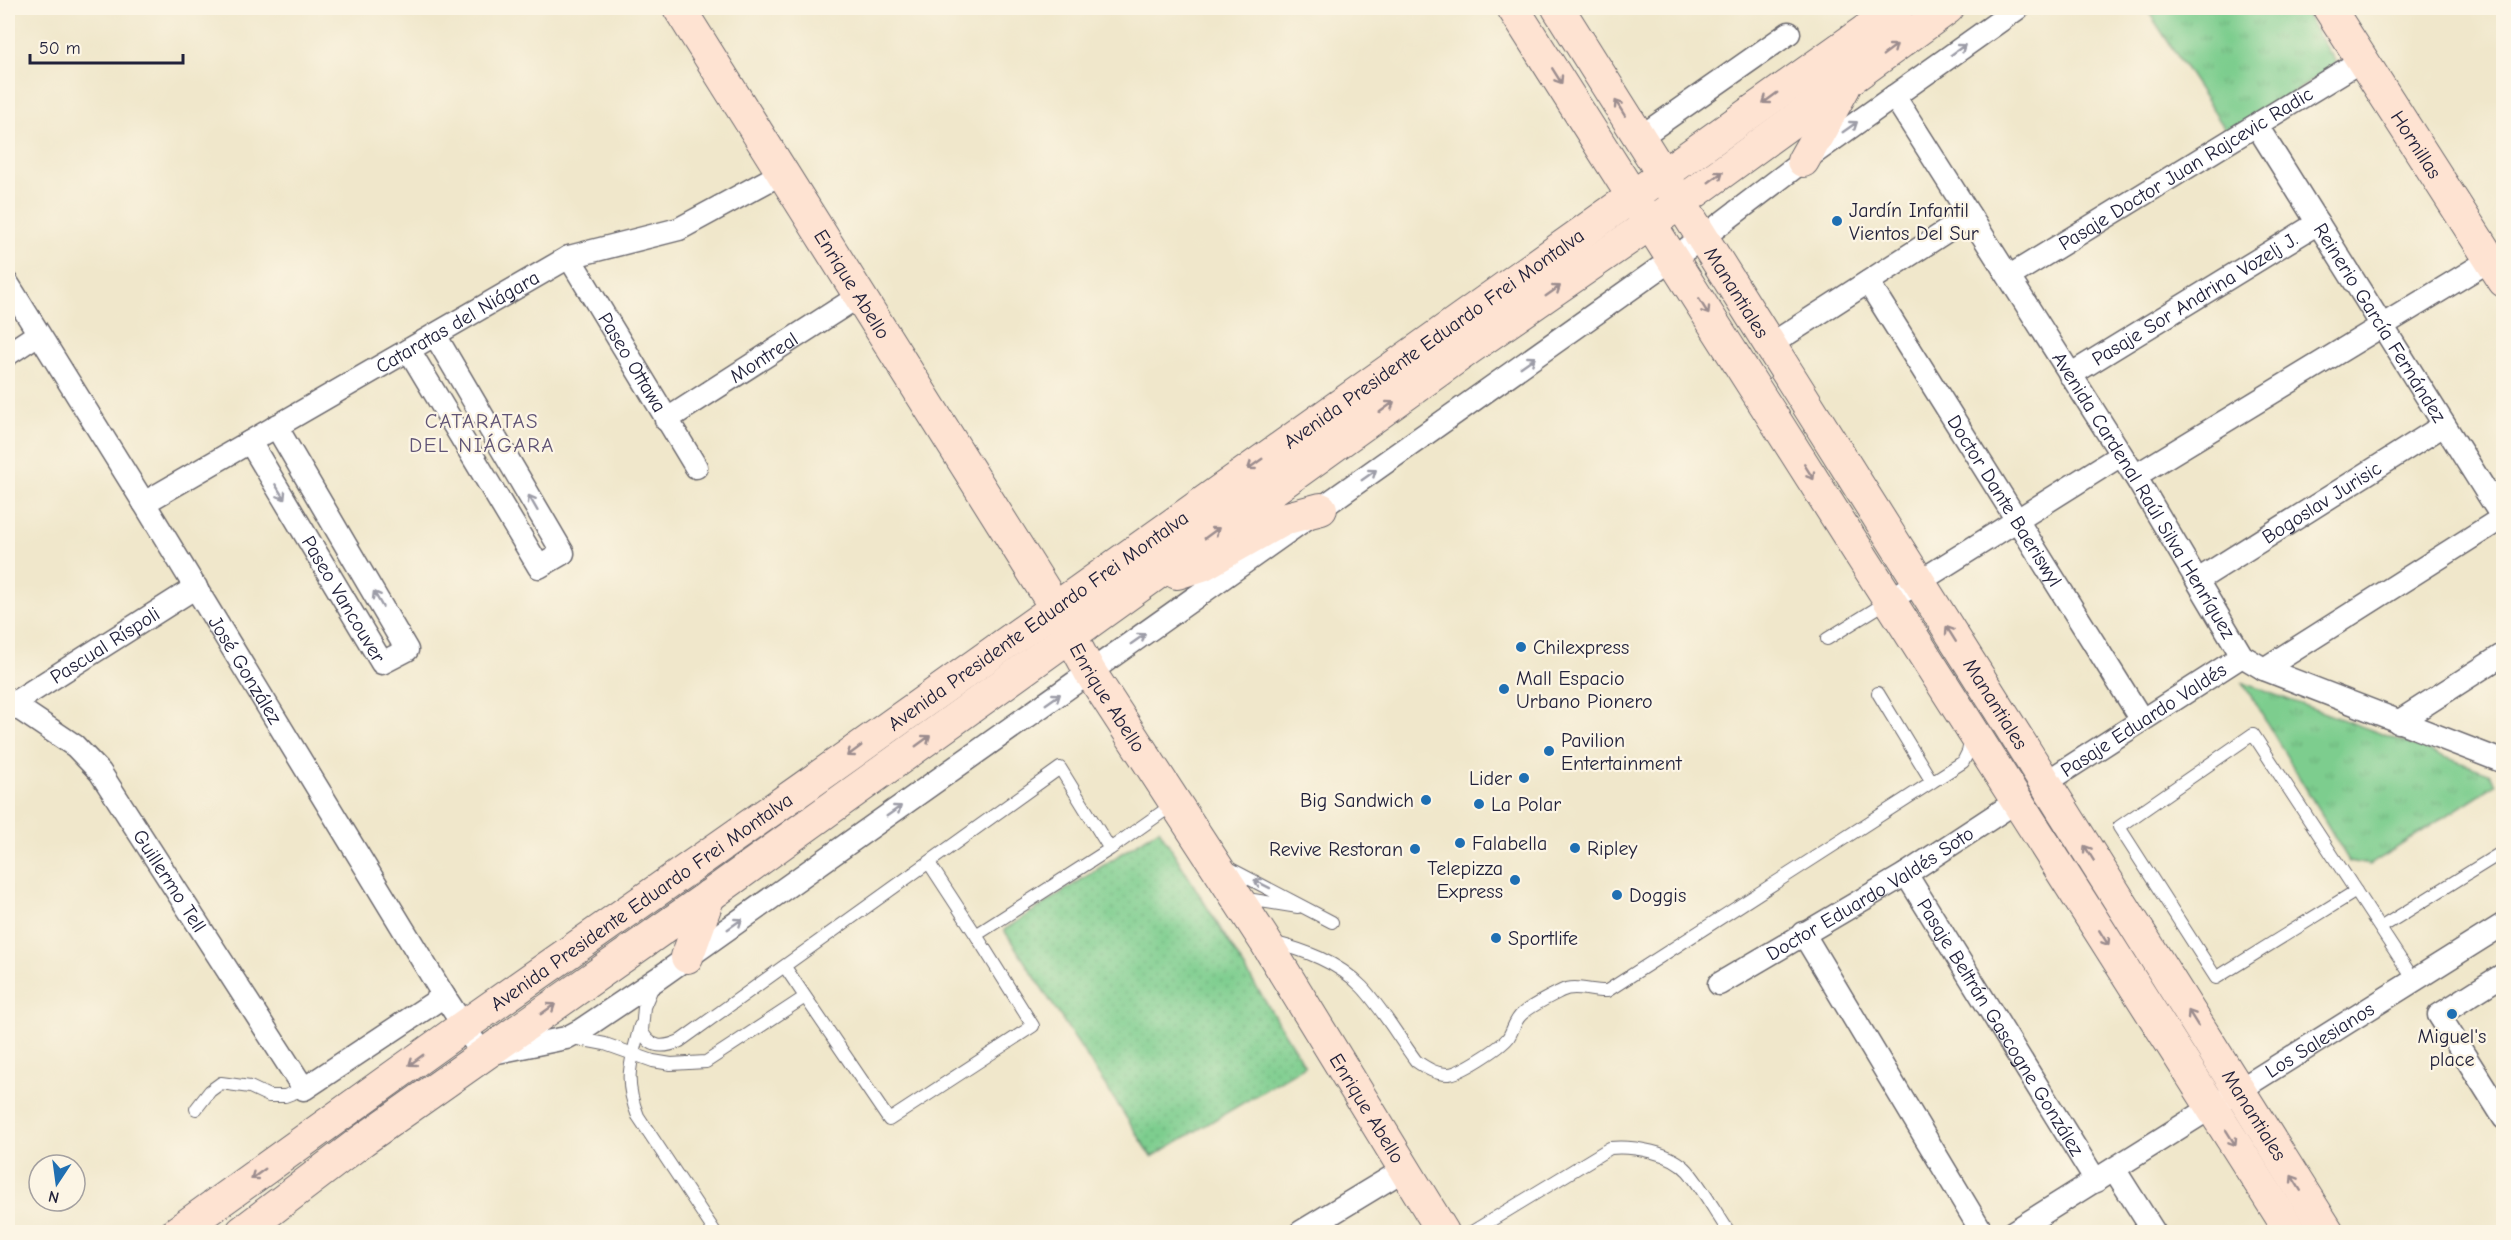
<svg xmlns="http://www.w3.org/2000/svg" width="2511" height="1240" viewBox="0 0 2511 1240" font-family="'Comic Neue',sans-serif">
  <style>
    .grass { fill: url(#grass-dots); stroke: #507864; stroke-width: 1.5 }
    .park { fill: url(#park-tufts); stroke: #507864; stroke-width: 1.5 }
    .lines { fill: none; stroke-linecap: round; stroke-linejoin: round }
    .lane-casing { stroke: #6a676d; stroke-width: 14 }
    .street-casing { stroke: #6a676d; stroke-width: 25 }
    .secondary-casing { stroke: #6a676d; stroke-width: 34 }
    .lane { stroke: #fff; stroke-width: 12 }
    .street { stroke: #fff; stroke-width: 22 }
    .secondary { stroke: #fee3d2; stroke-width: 32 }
    .oneway { stroke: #9b8c8e }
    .oneway2 { stroke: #9c9ca7 }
    .poi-dot { fill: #1f6fb2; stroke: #fcf5e5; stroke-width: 2 }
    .labels { text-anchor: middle; stroke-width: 4.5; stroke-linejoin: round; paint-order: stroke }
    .street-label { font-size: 20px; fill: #22223b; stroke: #fcf5e5 }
    .poi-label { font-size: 20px; fill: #22223b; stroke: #fcf5e5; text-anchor: start }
    .neighbourhood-label { font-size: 21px; letter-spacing: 1.5px; fill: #5f5375; stroke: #fcf5e5 }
  </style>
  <defs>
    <pattern id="grass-dots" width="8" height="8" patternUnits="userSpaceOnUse" patternTransform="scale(1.5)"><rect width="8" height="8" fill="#7dcd8e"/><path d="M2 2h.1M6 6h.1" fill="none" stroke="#6cb07b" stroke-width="1.8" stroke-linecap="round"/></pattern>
    <pattern id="park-tufts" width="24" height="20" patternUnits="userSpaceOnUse" patternTransform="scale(1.5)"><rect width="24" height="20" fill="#7dcd8e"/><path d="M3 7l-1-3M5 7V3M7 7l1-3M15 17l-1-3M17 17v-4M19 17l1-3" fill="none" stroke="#6cb07b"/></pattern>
  </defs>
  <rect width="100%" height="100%" fill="#fcf5e5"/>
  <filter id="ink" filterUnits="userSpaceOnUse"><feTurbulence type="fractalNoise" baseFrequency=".0167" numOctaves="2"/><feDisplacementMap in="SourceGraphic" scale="12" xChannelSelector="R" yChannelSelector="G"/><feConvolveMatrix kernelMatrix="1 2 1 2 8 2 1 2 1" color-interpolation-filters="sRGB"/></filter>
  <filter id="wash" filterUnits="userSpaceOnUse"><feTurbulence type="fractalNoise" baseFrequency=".008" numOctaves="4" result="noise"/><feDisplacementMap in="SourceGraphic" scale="24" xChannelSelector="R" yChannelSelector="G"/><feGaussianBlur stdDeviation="1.35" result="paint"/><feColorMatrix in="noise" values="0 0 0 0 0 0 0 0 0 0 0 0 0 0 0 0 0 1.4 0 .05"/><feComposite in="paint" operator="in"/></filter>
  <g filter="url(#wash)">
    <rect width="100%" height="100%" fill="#f0e7cb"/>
    <path class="grass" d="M1159,829L1305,1066L1152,1157L1004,930Z"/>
    <path class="park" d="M2146,8H2302L2337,64L2229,135Z
      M2243,683L2489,773L2496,784L2370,865L2349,861Z"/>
  </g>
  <g filter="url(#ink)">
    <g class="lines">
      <defs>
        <path id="lane" d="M1827,639L1890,600
          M1878,693L1932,782
          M1110,849L1175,803
          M929,863L976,935
          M1227,867L1332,922
          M2356,891L2216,978L2119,827L2253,734L2414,980
          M1241,898L1298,907
          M2380,928L2504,851
          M1272,942C1304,950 1338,962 1362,987C1381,1007 1399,1038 1416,1061C1426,1068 1437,1075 1449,1074C1461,1073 1500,1048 1508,1038C1513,1031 1514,1021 1522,1014C1532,1005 1549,997 1561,991C1575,984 1592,992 1607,991L1963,762L1968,752L1971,737
          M653,986L644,1007L642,1031C650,1049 664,1048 680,1041L1060,768L1110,849L976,935L1033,1026L889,1120L785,967
          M640,1026C631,1062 623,1079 638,1116L715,1232
          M573,1038L605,1044L653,1061L671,1064L706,1062L805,997
          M196,1109L210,1091L221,1083L250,1087L269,1096H285L304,1089
          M1472,1232L1610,1148C1634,1146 1671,1152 1688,1171C1703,1189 1716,1213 1729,1232"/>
        <g id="street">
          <path id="s1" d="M1894,96L2135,476L2242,656L2264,669L2504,762"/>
          <path id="s2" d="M2257,126L2504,520"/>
          <path d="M1639,138L1789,33"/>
          <path id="s3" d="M569,257L696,467"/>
          <path id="s4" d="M2010,276L2362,60"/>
          <path id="s5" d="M1868,282L2142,720"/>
          <path id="s6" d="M8,284L144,503L444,996L483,1055L566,1038L581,1030L657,979L1702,238L1803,161L2018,8"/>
          <path d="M1770,345L1970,216"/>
          <path d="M409,350L539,567L563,553L435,335"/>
          <path d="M8,354L38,334"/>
          <path id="s7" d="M2070,375L2318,223"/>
          <path id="s8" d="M666,420L859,296"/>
          <path id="s9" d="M250,442L382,663L407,650L276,426"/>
          <path d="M2135,476L2490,260"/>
          <path id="s10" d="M144,503L569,257L679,229L782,173"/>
          <path id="s11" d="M2198,580L2444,425"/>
          <path d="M1890,600L2121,455"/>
          <path d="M2264,669L2502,518"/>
          <path id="s12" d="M8,701L75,746L100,772L304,1089L444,996"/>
          <path id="s13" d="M12,704L196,587"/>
          <path d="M2398,722L2504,654"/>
          <path id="s14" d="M2045,783L2242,656"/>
          <path id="s15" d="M1906,874L2096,1181"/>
          <path d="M1803,933L1982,1232"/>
          <path d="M2504,974L2439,1015L2504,1118"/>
          <path id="s16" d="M1719,984L1906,874L2017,801"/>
          <path d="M2114,1169L2154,1232"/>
          <path d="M1301,1232L1405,1169"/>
          <path id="s17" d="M2013,1232L2504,924"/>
        </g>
        <g id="secondary">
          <path id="s18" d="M679,8L1055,607L1090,672L1265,941L1443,1232"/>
          <path d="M1513,8L2291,1232"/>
          <path id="s19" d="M1558,8L2328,1232"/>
          <path id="s20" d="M2329,8L2504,281"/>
          <path d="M1803,161L1844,88"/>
          <path d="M1177,573L1202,565L1283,519L1321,509"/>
          <path d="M687,957L709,896"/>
          <path id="s21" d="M177,1232L464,1026L803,788L1897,8"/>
          <path d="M242,1232L363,1140L709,896L1470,348L1680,203L1948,8"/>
        </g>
      </defs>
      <use href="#lane" class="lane-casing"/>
      <use href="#street" class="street-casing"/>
      <use href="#secondary" class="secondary-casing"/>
      <use href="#lane" class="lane"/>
      <use href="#street" class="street"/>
      <use href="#secondary" class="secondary"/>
    </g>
    <defs><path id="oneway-shaft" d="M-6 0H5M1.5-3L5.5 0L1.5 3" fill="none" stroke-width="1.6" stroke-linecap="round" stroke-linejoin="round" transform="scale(1.5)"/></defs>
    <g class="oneway">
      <use href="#oneway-shaft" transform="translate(1890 50) rotate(-37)"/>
      <use href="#oneway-shaft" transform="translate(1557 76) rotate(58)"/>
      <use href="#oneway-shaft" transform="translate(1770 98) rotate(144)"/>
      <use href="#oneway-shaft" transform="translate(1620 108) rotate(-122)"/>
      <use href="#oneway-shaft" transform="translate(1716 177) rotate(-36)"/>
      <use href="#oneway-shaft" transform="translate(1553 291) rotate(-35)"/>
      <use href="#oneway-shaft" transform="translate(1704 307) rotate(58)"/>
      <use href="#oneway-shaft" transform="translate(1387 407) rotate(-36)"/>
      <use href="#oneway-shaft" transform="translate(1255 464) rotate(145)"/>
      <use href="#oneway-shaft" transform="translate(1809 472) rotate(58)"/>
      <use href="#oneway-shaft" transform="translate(1212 533) rotate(-36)"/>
      <use href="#oneway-shaft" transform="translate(1951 634) rotate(-122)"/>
      <use href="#oneway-shaft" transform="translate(923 741) rotate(-36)"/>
      <use href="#oneway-shaft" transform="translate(854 751) rotate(144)"/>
      <use href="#oneway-shaft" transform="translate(2089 853) rotate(-122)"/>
      <use href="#oneway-shaft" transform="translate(2104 938) rotate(58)"/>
      <use href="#oneway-shaft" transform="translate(548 1009) rotate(-35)"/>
      <use href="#oneway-shaft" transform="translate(2193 1018) rotate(-122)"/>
      <use href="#oneway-shaft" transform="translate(416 1060) rotate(144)"/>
      <use href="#oneway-shaft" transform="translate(2231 1138) rotate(58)"/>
      <use href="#oneway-shaft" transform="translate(258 1174) rotate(144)"/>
      <use href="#oneway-shaft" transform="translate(2296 1183) rotate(-122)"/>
    </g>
    <g class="oneway2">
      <use href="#oneway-shaft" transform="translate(1958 50) rotate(-36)"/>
      <use href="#oneway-shaft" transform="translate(1850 127) rotate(-35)"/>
      <use href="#oneway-shaft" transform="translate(1528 362) rotate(-35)"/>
      <use href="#oneway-shaft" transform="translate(1369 475) rotate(-35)"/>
      <use href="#oneway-shaft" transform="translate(280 492) rotate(59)"/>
      <use href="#oneway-shaft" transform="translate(533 503) rotate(-120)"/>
      <use href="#oneway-shaft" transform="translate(378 599) rotate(-120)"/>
      <use href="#oneway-shaft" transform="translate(1138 639) rotate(-35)"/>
      <use href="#oneway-shaft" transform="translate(1053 699) rotate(-35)"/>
      <use href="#oneway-shaft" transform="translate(894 811) rotate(-35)"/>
      <use href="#oneway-shaft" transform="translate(1262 884) rotate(-153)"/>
      <use href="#oneway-shaft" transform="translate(735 924) rotate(-35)"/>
    </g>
  </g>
  <g class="poi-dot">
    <circle cx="1837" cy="221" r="6"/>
    <circle cx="1521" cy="647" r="6"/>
    <circle cx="1504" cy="689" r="6"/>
    <circle cx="1549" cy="751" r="6"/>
    <circle cx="1524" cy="778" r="6"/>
    <circle cx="1426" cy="800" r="6"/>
    <circle cx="1479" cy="804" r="6"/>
    <circle cx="1460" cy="843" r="6"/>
    <circle cx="1575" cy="848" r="6"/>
    <circle cx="1415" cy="849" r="6"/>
    <circle cx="1515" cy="880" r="6"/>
    <circle cx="1617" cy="895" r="6"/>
    <circle cx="1496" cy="938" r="6"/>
    <circle cx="2452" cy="1014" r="6"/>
  </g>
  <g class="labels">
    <g class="street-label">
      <text dy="7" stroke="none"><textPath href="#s20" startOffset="162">Hornillas</textPath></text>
      <text dy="7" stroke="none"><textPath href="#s4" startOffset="206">Pasaje Doctor Juan Rajcevic Radic</textPath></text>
      <text dy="7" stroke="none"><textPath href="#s18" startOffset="326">Enrique Abello</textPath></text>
      <text dy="7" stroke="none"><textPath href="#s19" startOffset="336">Manantiales</textPath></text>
      <text dy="7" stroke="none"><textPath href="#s7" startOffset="146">Pasaje Sor Andrina Vozelj J.</textPath></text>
      <text dy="7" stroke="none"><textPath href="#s10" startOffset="362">Cataratas del Niágara</textPath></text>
      <text dy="7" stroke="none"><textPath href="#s2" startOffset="232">Reinerio García Fernández</textPath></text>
      <text dy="7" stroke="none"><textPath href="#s21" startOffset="1542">Avenida Presidente Eduardo Frei Montalva</textPath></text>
      <text dy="7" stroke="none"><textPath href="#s8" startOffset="116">Montreal</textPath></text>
      <text dy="7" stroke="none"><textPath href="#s3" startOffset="123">Paseo Ottawa</textPath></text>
      <text dy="7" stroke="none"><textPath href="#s1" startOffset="471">Avenida Cardenal Raúl Silva Henríquez</textPath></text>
      <text dy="7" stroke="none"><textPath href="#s5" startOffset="258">Doctor Dante Baeriswyl</textPath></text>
      <text dy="7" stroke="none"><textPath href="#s11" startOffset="146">Bogoslav Jurisic</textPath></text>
      <text dy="7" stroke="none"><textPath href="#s9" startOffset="183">Paseo Vancouver</textPath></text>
      <text dy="7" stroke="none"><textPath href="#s21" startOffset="1056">Avenida Presidente Eduardo Frei Montalva</textPath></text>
      <text dy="7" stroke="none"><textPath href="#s13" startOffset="110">Pascual Ríspoli</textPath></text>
      <text dy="7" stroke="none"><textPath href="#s6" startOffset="453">José González</textPath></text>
      <text dy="7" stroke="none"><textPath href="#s18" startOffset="812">Enrique Abello</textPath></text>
      <text dy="7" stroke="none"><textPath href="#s19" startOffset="822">Manantiales</textPath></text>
      <text dy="7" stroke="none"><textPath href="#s14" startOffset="117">Pasaje Eduardo Valdés</textPath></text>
      <text dy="7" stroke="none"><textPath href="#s12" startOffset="246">Guillermo Tell</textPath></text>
      <text dy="7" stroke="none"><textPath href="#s16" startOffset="176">Doctor Eduardo Valdés Soto</textPath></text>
      <text dy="7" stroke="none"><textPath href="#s21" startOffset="570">Avenida Presidente Eduardo Frei Montalva</textPath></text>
      <text dy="7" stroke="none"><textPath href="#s15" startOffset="180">Pasaje Beltrán Gascogne González</textPath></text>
      <text dy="7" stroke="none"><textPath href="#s17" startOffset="362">Los Salesianos</textPath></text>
      <text dy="7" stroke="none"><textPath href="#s18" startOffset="1298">Enrique Abello</textPath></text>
      <text dy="7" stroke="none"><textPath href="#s19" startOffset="1308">Manantiales</textPath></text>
    </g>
    <g class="poi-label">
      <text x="1849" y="217">Jardín Infantil<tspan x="1849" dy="23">Vientos Del Sur</tspan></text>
      <text x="1533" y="654">Chilexpress</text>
      <text x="1516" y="685">Mall Espacio<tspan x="1516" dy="23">Urbano Pionero</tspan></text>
      <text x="1561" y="747">Pavilion<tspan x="1561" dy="23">Entertainment</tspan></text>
      <text x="1512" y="785" text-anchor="end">Lider</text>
      <text x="1414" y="807" text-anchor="end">Big Sandwich</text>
      <text x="1491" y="811">La Polar</text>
      <text x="1472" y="850">Falabella</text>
      <text x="1587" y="855">Ripley</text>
      <text x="1403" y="856" text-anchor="end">Revive Restoran</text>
      <text x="1503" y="875" text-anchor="end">Telepizza<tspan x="1503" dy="23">Express</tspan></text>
      <text x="1629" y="902">Doggis</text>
      <text x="1508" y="945">Sportlife</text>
      <text x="2452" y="1043" text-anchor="middle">Miguel's<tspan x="2452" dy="23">place</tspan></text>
    </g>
    <g class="neighbourhood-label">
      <text x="482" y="428">CATARATAS<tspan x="482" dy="24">DEL NIÁGARA</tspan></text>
    </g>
  </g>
  <rect width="2511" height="1240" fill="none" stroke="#fcf5e5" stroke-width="30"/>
  <g transform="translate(57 1183) rotate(193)"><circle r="28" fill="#fcf5e5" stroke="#a5a1a1" stroke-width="1.5"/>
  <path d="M0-4.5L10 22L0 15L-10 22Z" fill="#1f6fb2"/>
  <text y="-9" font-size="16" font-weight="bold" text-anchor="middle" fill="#22223b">N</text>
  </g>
  <path d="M30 54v9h153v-9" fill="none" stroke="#22223b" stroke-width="3"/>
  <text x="39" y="54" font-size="18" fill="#22223b" stroke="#fcf5e5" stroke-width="4.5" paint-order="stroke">50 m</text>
</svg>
